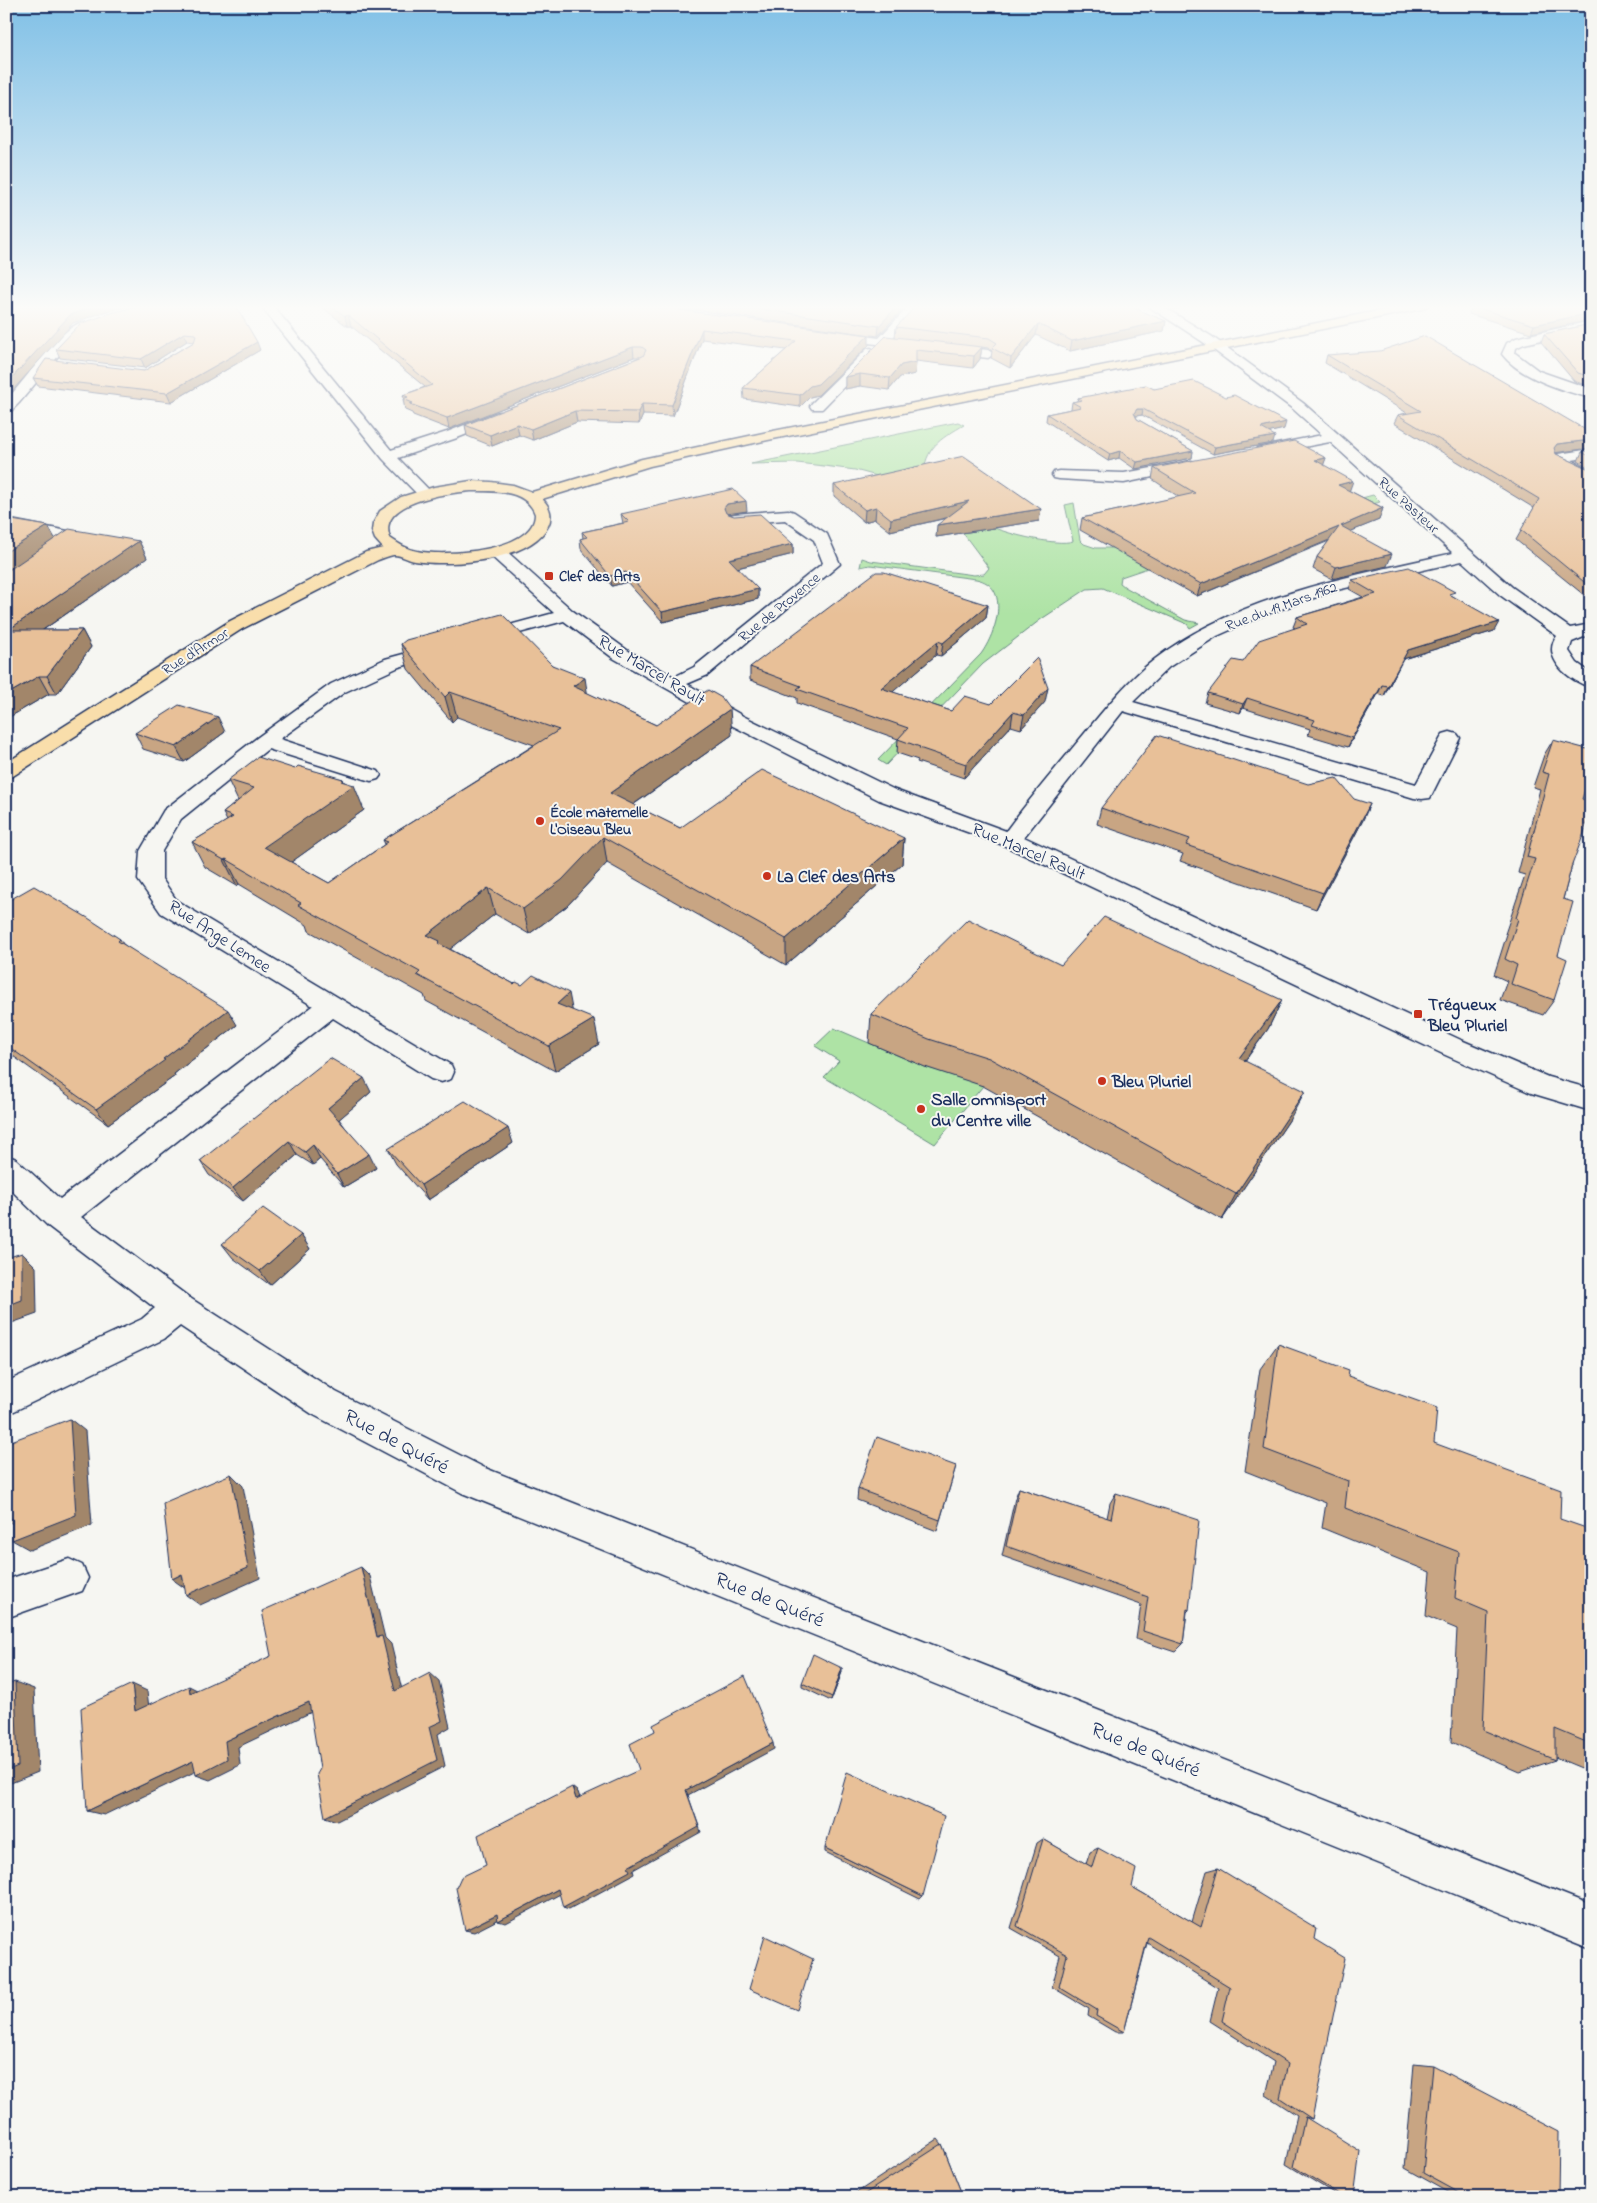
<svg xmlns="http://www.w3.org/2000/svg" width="1597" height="2203" viewBox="0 0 1597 2203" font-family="'Indie Flower',sans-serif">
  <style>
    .green { fill: #aee3a5; stroke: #648982 }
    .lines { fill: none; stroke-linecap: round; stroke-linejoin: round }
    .minor-casing { stroke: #1b2f5e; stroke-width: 3 }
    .major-casing { stroke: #1b2f5e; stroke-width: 3 }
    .minor { fill: #f6f6f2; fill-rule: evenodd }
    .major { fill: #f9deab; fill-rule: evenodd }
    .wall { fill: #c8a583; stroke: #1b2f5e }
    .shaded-wall { fill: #a2866a; stroke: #1b2f5e }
    .building { fill: #e8c098; stroke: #1b2f5e }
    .poi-dot { fill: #c8321e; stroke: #f6f6f2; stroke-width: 2 }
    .labels { text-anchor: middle; stroke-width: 4; stroke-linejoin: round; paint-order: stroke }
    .far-street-label { font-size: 15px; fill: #1b2f5e; stroke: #f6f6f2 }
    .far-poi-label { font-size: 15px; font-weight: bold; fill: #1b2f5e; stroke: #f6f6f2; text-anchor: start }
    .street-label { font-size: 18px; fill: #1b2f5e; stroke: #f6f6f2 }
    .poi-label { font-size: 18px; font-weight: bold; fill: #1b2f5e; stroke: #f6f6f2; text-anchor: start }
    .near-street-label { font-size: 21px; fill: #1b2f5e; stroke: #f6f6f2 }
  </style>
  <rect width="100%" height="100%" fill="#f6f6f2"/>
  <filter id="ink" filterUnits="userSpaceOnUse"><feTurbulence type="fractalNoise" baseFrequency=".02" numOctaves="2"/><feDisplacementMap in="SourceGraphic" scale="10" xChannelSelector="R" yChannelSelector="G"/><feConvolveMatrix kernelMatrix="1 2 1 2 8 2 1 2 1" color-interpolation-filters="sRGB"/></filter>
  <g filter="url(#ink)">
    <path class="green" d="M958,422L964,425C944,437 927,445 924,471C943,488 962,508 982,522C996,532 1058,547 1073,541L1065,505L1074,503L1080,540L1084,544L1096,548H1130L1272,522L1373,495L1380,502L1204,549L1121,577L1120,583L1125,587L1185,620L1199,623L1190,628L1187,624L1103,588L1087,589L1040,620L983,664L886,765L878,760L981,654C996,633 1012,586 976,579L870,565L860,567L862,558L871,561L974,575L984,574L989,568L957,525L934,505L877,476L855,470L824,466L797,463L751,464Z
      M834,1028L925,1067L964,1078L983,1086L935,1144L824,1077L839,1061L815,1046Z"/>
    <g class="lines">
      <defs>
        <path id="minor" d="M261,306H273L391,450L447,432L495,413L500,412L507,416L505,419L457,438L398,458L432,493L429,496H419L383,459Z
          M909,306H922L886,345L831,339L825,335L831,331L879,338Z
          M1148,306H1162L1211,336L1303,403L1512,587L1570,628L1591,624V634L1572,642L1569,651L1577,663L1591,673V687C1570,682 1540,657 1557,636L1500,595L1462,561L1337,590L1264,615L1217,636L1169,667L1133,702L1416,784L1443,734L1450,732L1457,734L1460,738L1430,798L1422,799L1414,798L1123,711L1024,837L1461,1040L1548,1077L1591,1089V1111L1531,1093L1443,1054L1003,845L879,800L729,724L613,658L564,621L479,644L473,643L470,639L473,635L554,613L491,556L489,552L491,548H503L573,611L627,650L674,677L694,667L823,563L814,540L785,520L734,524L728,522L726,519L728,516L734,514L788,510L794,512L827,534L840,564L708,675L687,684L743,716L895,790L1006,831C1028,801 1052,773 1075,745C1100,715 1124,683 1155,659C1238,595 1354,576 1453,553L1330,442L1262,455L1257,454L1255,451L1257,448L1322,435L1293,409L1203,342Z
          M1591,321V329L1524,344L1516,348L1515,353L1539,371L1591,389V398C1563,391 1519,377 1502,354L1507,343L1516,338Z
          M83,322L87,323L89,326L87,329L70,342L19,403L11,411L6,412V400C26,381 57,329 83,322Z
          M944,345L988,350L994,354L988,358L940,352L938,349Z
          M871,348L877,352L875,355L822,409H812L810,406L812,403L867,349Z
          M1591,449V457L1572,460L1591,471V481L1553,461L1551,458L1553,455L1558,454Z
          M1191,461L1196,462L1198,465L1196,468L1124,483L1059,479L1054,478L1052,475L1054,472L1059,471L1124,473Z
          M6,519L78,533L84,535L86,538L12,589L6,590V577L64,540L6,529Z
          M440,644L447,646L449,650L447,654L399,667L345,692L280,739L378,771L381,775L378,779L371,781L364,779L268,749L181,819L162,851V879L177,901L451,1065L454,1072L451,1079L441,1082L431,1079L333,1018L81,1217L190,1298L336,1392L485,1468L1591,1905V1949L462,1493L312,1414L180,1326L164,1339L6,1415V1382L142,1319L155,1308L48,1226L6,1185V1155L16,1159L60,1199L313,1006L161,913L138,880L140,851L164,810L258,737L331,684L385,659Z
          M69,1559L82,1565L88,1578L82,1591L6,1618V1580Z"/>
        <path id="major" d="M1403,306H1428L1422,309L768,440L650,466L542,499C550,506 553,516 548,526C532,557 469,564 438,563C431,563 422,562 415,561C408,560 400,554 393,555C388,556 383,558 378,560L242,629L13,776L6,778V763L230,621L366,552L383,548L375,539L372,531L373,524L380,511L401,497L434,487L471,481L491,482L513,485L532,492L642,459L768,432ZM471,491C493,491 526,489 535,514C535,552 443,557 417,551C406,549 399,544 390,538C376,501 449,493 471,491Z"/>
      </defs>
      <use href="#minor" class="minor-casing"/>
      <use href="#major" class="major-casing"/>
      <use href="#minor" class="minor"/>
      <use href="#major" class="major"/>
    </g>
    <path class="wall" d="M139,306L260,350L171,402L38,386L33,378L144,371L194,342L187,341L145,368L60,358L56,349Z
      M320,306H652L666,309L668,308L656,306H906L878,336L681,308L679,309L869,345L818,395L810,397L800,407L744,399L743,388L786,350L702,339L673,416L643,415L639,424L577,422L533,440L519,435L492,446L467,436L465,425L640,357H634L449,429L413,415L412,413L405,410L403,399L404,398L403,395L425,387L351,326H347Z
      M1472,306H1591L1531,333L1469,314Z
      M1139,307L1138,310L1166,321L1164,331L1070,351L1036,335L1010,368L991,358L992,351L988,348L982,347L980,359L973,368L916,361L915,374L900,377L889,390L860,386L845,389V377L895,337L896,327Z
      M1591,324V387L1574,381L1541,342L1544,334Z
      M1327,355L1591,433V448L1556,453V454L1591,470V595H1584L1516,540L1534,508L1394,423L1398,415L1407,413L1325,363Z
      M1154,389L1284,429L1269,432L1273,443L1213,454L1142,415L1136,416L1137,419L1193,451L1192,458L1135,469L1119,458L1108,461L1046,421L1047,414L1071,409L1072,402L1077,401L1078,398Z
      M1591,451V469L1578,461L1582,452Z
      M1326,458L1323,465L1350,491L1383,508L1379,520L1351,531L1387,566L1332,579L1313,569L1317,557L1329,541L1197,596L1080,530L1082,518L1179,497L1152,479L1154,468Z
      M834,485L1039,521L936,537L947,518L890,531L875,519L864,522L834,496Z
      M747,511L728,514L793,544V554L737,568L758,589V599L663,622L627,582L612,586L581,549L580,539L583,538L582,532L623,523L621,514Z
      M48,526L55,539L139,541L147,558L43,630H82L91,647L57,694H49L6,719Z
      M1352,580L1453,596L1494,631L1403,659L1384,696L1378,694L1348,747L1308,735L1310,729L1243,708L1240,713L1205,703L1208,693L1295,628L1293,627L1297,617L1363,597L1349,589Z
      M988,605L986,618L941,656L936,655L892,692L951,711L991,704L1045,702L1021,729L1011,726L964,778L917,762L918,760L897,753L898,739L797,703V698L750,680V667Z
      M401,644L552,665L587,693L656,725L732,735L633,805L680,828L904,838L902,864L786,965L607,863L567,906L529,934L495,914L450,949L514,984L572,1010L599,1044L555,1071L426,1001L424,995L309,931L307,925L239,884L237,886L205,867L192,842L227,821L223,813L238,801L228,780L295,769L343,779L344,782L364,810L291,862L329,883L385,844L383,840L534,745L457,717L452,722L408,669Z
      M225,732L184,762L143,749L135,733Z
      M1553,740L1582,799L1572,865L1563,899L1554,1000L1543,1015L1500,1000L1507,981L1494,975L1507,934H1505L1525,875L1518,873L1540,789L1533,787L1544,755Z
      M1101,808L1363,820L1316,909L1180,861L1183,854L1097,824Z
      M6,902L120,939L123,944L237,1025L174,1074L175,1076L108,1124L6,1051Z
      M1061,965L1282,1000L1268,1029L1245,1061L1290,1119L1222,1220L983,1086L925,1067L869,1043L871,1014Z
      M371,1092L339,1119L376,1168L344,1187L320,1159L313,1165L297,1155L243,1201L209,1175L200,1161Z
      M513,1143L428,1200L396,1164L388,1149Z
      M301,1235L310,1249L270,1285L233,1258L222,1244Z
      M1278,1344L1348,1376L1434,1443L1560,1519L1588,1562L1591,1772L1555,1757V1760L1519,1772L1451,1742L1457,1629L1426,1616L1430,1572L1322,1528L1326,1503L1245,1471L1260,1369Z
      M956,1466L937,1531L857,1500L858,1489Z
      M1019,1488L1107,1518L1110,1503L1116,1493L1189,1610L1187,1612L1183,1644L1175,1652L1136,1639L1141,1605L1002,1556L1015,1498Z
      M842,1672L831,1701L802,1687V1683Z
      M1043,1839L1086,1864L1090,1852L1098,1848L1132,1887L1192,1922L1207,1871L1218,1868L1314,1939L1312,2119L1305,2117L1354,2197H1340L1286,2164L1297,2115L1266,2095L1274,2062L1210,2021L1218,1988L1147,1943L1124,2032H1115L1088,2016L1089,2009L1052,1987L1060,1956L1011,1928L1037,1843Z
      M825,1848L923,1896L920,1899L825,1852Z
      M1414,2064L1433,2066L1558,2197H1457L1405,2168Z
      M938,2139L942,2144L963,2197H850Z"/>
    <path class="shaded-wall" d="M94,306H131L107,311L73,323L12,391L6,394V383L70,315Z
      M674,306H681V308L675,312Z
      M897,306H906L878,336L879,326Z
      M1172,306H1188L1171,310Z
      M1591,313V320L1531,333L1534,325Z
      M348,315L351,326H347L345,316Z
      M1166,321L1164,331L1070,351L1072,341Z
      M1038,324L1036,335L1010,368L1011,358Z
      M702,329V339L673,416L672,405Z
      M184,333L187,341L145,368L141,359Z
      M869,335V345L818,395L810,397L800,407V395L810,386Z
      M257,342L260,350L171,402L167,393Z
      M633,347L634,357L449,429L447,418Z
      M982,347L980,359L973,368L974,356Z
      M916,362L915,374L900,377L889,390L890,378L901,365Z
      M860,374V386L845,389V377Z
      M642,404L643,415L639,424L638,412Z
      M1137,409H1143L1142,415L1136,416L1134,413Z
      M575,411L577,422L533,440L531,429Z
      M1286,422L1284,429L1259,435L1261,428Z
      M517,424L519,435L492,446L490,435Z
      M1275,436L1273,443L1213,454L1215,447Z
      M1591,440V448L1553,453L1554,448L1557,444Z
      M1120,451L1119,458L1108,461L1110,454Z
      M1193,451L1192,458L1135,469L1137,462Z
      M1326,458L1322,469L1315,460Z
      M1353,481L1349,492L1338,485Z
      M746,501L747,511L727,514L724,518V508L727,504Z
      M969,501L967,513L890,531L891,519Z
      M876,507L875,519L864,522L865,510Z
      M1383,508L1379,520L1337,537L1341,526Z
      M1041,509L1039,521L936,537L937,525Z
      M48,526L57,542L6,575V552Z
      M1339,527L1334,538L1197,596L1201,584Z
      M139,541L147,558L18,647L8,630Z
      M793,544V554L729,570V559Z
      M1392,554L1387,566L1332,579L1336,567Z
      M626,572L627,582L612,586L610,576Z
      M758,589V599L663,622L662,612Z
      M988,605L986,618L941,656L943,643Z
      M1499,622L1494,631L1403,659L1384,696L1388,686L1408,650Z
      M82,630L91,647L57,694L47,676Z
      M938,641L936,655L881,702V688Z
      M39,676L49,694L6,719V695Z
      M585,678L589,704L573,686Z
      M1382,685L1378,694L1348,747L1352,738Z
      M1048,688L1045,702L1021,729L1024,715Z
      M450,692L457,717L452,722L445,697Z
      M1247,698L1243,708L1240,713L1243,704Z
      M730,709L732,735L614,818L610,793Z
      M1013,712L1011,726L964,778L966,764Z
      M218,717L225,732L184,762L176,747Z
      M343,779L347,790L354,785L364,810L276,873L264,847Z
      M1370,804L1363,820L1316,909L1323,893Z
      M603,837L607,863L567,906L529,934L523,909Z
      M904,838L902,864L786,965V939Z
      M226,859L239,884L237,886L224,860Z
      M488,888L495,914L444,954L427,935Z
      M569,993L574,1019L557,1004Z
      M1282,1000L1268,1029L1226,1086L1239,1058Z
      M228,1010L237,1025L174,1074L175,1076L108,1124L96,1109Z
      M594,1019L599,1044L555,1071L549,1046Z
      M364,1078L371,1092L336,1122L328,1108Z
      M1305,1091L1290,1119L1222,1220L1236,1194Z
      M508,1128L513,1143L428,1200L421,1185Z
      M289,1141L297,1155L243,1201L233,1188Z
      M313,1145L320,1159L313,1165L305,1152Z
      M369,1154L376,1168L344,1187L337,1174Z
      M301,1235L310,1249L270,1285L260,1271Z
      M22,1253L36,1267L37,1314L6,1325V1306Z
      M70,1419L85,1431L92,1525L30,1550L12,1540Z
      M231,1474L243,1486L260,1578L200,1605L186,1595Z
      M12,1518L24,1531L6,1520Z
      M361,1567L370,1576L385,1638L391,1644L404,1698L395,1691L377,1637Z
      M182,1574L186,1589L172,1579Z
      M842,1668V1672L831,1701L832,1697Z
      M430,1673L439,1681L450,1727L438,1734L445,1766L337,1821L325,1817L429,1727Z
      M15,1682L34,1689L38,1772L6,1785V1771Z
      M132,1684L147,1691L150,1717L135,1711Z
      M189,1686L203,1693H190Z
      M309,1702L320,1708L238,1747L240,1765L210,1780L196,1775L225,1741Z
      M773,1743L774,1749L688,1795L701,1832L633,1870L634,1874L569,1909L563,1907L628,1867L686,1790Z
      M193,1761L207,1766L104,1815L87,1811Z
      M572,1787L578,1792L582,1804L576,1799Z
      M558,1889L564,1892L506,1923L498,1921Z
      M497,1914L505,1916L474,1932L465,1930Z"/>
    <path class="building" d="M6,306H94L70,315L8,382L6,383Z
      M139,306H236L257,342L167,393L33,378L46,359L144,371L194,342L196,336L195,334L184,333L141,359L56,349L80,324L111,313Z
      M331,306H652L666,309L670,306H675L680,310L869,335L818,384L810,386L800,395L743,388L796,341L702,329L672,405L642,404L638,412L575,411L531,429L517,424L490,435L465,425L643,356L646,350L642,347H633L447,418L410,404L413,403L403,399L408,397L403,395L432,385L348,315L345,316Z
      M739,306H897L879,326Z
      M916,306H1137L1139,307L1134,308L1166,321L1072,341L1038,324L1011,358L992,348L997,343L989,338L896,327Z
      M1472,306H1591V313L1534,325Z
      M1591,324V377L1578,373L1544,334Z
      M886,336L982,347L974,356L916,350V362L901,365L890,378L860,374L845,377Z
      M1425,336L1591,433V440L1557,444L1554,448L1556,454L1591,470V586H1589L1521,530L1539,499L1398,415L1421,411L1327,355L1380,351Z
      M1194,381L1226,397L1234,395L1286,422L1261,428L1275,436L1215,447L1143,409H1137L1134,413L1137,419L1193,451L1137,462L1120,451L1110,454L1047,414L1081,407L1072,402L1082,400L1078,398L1146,385L1154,389Z
      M1294,441L1326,458L1315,460L1353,481L1338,485L1383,508L1341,526L1392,554L1336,567L1317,557L1339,527L1201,584L1082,518L1195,493L1154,468Z
      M1591,451V457L1582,452Z
      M964,456L1041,509L937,525L969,501L891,519L876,507L865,510L834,485Z
      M733,489L746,501L727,504L724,508L726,513L734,516L760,514L793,544L729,559L758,589L662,612L626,572L610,576L580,539L587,537L582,532L629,522L621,514Z
      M6,519L48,526L6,552Z
      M69,529L139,541L8,630H82L47,676H39L6,695V572Z
      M1409,567L1455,592L1449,594L1499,622L1408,650L1388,686L1382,685L1352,738L1312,725L1315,720L1247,698L1243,704L1208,693L1233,660L1243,662L1259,640L1307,624L1297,617L1376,594L1352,580Z
      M876,572H884L988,605L943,643L938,641L881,688L951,711L965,696L991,704L1037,658L1048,688L1024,715L1013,712L966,764L919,748L920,747L898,739L908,728L797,689L801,686L750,667Z
      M502,614L552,665L585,678L573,686L656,725L708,690L722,698L730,709L610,793L680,828L762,770L904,838L786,939L603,837L562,880L523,909L488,888L427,935L440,941L438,943L514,984L516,982L522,985L533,975L569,993L557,1004L594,1019L549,1046L417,975L420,972L298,905L301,903L226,859L224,860L192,842L233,817L223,813L254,788L228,780L258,757L295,769L298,766L343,779L341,781L354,785L264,847L329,883L388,842L383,840L559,730L450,692L445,697L401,644L406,640Z
      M179,705L218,717L176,747L135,733Z
      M1157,735L1308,784L1336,778L1354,799L1370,804L1323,893L1186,845L1190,839L1101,808Z
      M1553,740L1591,750V770L1582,799L1591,801V804L1584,833L1572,865L1563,899L1573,902L1558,955L1567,959L1554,1000L1511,984L1517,965L1505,959L1518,919L1516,918L1535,859L1527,857L1549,774L1542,772Z
      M34,886L88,918L120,939L118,941L228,1010L163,1059L165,1060L96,1109L6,1045V902Z
      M1104,917L1282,1000L1239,1058L1305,1091L1236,1194L989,1058L929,1039L871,1014L968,919L1061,965Z
      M330,1058L364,1078L328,1108L369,1154L337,1174L313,1145L305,1152L289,1141L233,1188L200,1161Z
      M465,1101L508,1128L421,1185L388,1149Z
      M263,1208L301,1235L260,1271L222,1244Z
      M22,1253V1300L6,1306V1258Z
      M1278,1344L1349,1370L1348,1376L1437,1408L1434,1443L1561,1490L1560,1519L1589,1529L1588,1562H1591V1744L1555,1729V1760L1483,1730L1488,1612L1455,1598L1459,1552L1345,1508L1348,1481L1264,1449Z
      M70,1419L76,1515L12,1540V1518L6,1520V1443Z
      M877,1437L956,1466L940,1520L858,1489Z
      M231,1474L248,1568L186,1595L182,1574L172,1579L163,1503Z
      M1019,1488L1111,1519L1116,1493L1199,1520L1189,1610L1187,1609L1183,1644L1143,1631L1148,1597L1006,1546Z
      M361,1567L377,1637L382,1636L395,1691L430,1673L442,1721L429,1727L437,1760L325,1817L317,1774L320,1769L309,1702L225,1741L227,1759L196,1775L193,1761L87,1811L81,1708L132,1684L135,1711L189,1686L190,1693L271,1656L262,1611Z
      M813,1654L842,1668L832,1697L802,1683Z
      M745,1676L773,1743L686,1790L699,1827L628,1867L630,1871L563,1907L558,1889L498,1921L497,1914L465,1930L456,1888L461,1877L486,1865L478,1835L572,1787L576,1799L639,1770L630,1744L655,1731L653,1725Z
      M15,1682L18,1766L6,1771V1685Z
      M847,1772L944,1816L923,1896L825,1848Z
      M1043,1839L1092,1867L1098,1848L1136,1869L1132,1887L1201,1927L1218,1868L1316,1928L1314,1939L1345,1958L1312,2119L1280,2098L1288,2064L1222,2021L1230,1987L1148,1937L1124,2032L1096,2016L1097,2010L1059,1987L1067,1955L1017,1926Z
      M765,1936L813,1959L797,2010L749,1989Z
      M1433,2066L1559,2132L1558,2197H1467L1423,2173Z
      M1305,2117L1360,2151L1354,2197H1344L1294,2167Z
      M942,2144L963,2197H860Z"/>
  </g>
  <linearGradient id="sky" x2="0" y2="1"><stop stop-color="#80c0e6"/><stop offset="0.5" stop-color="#fbfbf9"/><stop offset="1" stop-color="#fbfbf9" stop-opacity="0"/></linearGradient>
  <rect width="1597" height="615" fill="url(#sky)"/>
  <g class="poi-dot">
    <rect x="544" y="571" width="10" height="10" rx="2.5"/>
    <circle cx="540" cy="821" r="5"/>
    <circle cx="767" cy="876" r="5"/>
    <rect x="1413" y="1009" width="10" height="10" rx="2.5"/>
    <circle cx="1102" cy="1081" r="5"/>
    <circle cx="921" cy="1109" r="5"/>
  </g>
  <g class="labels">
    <g class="far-street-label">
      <text transform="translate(1409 505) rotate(42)" y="5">Rue Pasteur</text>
      <text transform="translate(1281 606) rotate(-20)" y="5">Rue du 19 Mars 1962</text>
      <text transform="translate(779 607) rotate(-39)" y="5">Rue de Provence</text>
      <text transform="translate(195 651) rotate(-32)" y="5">Rue d'Armor</text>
    </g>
    <g class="far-poi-label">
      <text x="559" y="581">Clef des Arts</text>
      <text x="550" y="817">École maternelle<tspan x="550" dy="17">L'Oiseau Bleu</tspan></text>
    </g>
    <g class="street-label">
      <text transform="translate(652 670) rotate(31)" y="6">Rue Marcel Rault</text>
      <text transform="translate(1029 851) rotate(23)" y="6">Rue Marcel Rault</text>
      <text transform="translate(220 936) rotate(33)" y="6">Rue Ange Lemee</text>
    </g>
    <g class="poi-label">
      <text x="777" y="882">La Clef des Arts</text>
      <text x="1428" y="1010">Trégueux<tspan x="1428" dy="21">Bleu Pluriel</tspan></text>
      <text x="1112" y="1087">Bleu Pluriel</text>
      <text x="931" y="1105">Salle omnisport<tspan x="931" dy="21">du Centre ville</tspan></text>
    </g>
    <g class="near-street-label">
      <text transform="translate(397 1441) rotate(28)" y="7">Rue de Quéré</text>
      <text transform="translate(770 1599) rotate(22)" y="7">Rue de Quéré</text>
      <text transform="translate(1146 1749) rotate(22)" y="7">Rue de Quéré</text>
    </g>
  </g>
  <rect width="1597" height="2203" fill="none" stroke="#f6f6f2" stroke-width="25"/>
  <rect x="12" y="12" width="1572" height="2178" fill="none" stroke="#1b2f5e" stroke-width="2" filter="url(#ink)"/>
</svg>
